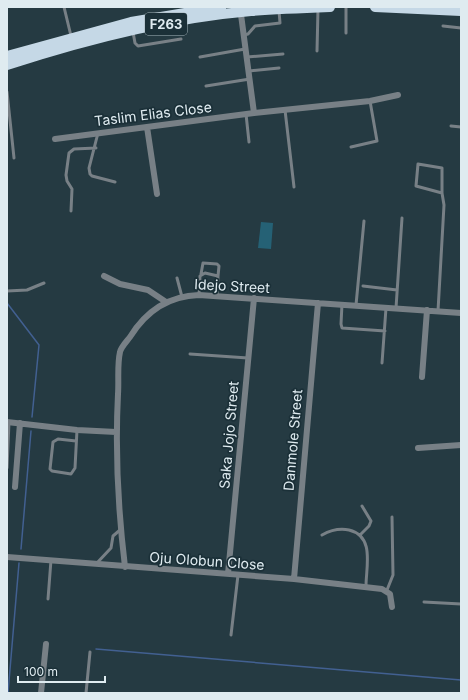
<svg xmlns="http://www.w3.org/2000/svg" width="468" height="700" viewBox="0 0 468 700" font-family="Inter,sans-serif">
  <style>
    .green { fill: #256175 }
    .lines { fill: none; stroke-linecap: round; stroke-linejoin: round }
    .stream { stroke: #426091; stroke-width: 1.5 }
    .service { stroke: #788086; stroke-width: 3 }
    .minor { stroke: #788086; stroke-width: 6 }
    .trunk { stroke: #c5d8e6; stroke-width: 10 }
    .labels { text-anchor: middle; stroke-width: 3.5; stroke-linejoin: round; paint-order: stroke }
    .shield { fill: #1b3038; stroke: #a4b3b9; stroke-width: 1 }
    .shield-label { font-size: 13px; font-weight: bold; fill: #dfebf0 }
    .street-label { font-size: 14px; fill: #dfebf0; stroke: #1b3038 }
  </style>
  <rect width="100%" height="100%" fill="#253a42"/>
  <path class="green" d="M261,222L273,223L271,249L258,248Z"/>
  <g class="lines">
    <path class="stream" d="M7,303L39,345L32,417
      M21,549L31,431
      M96,649L461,680
      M8,693L19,563"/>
    <path class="service" d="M64,7L71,36
      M443,26L461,28
      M133,32L135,43L138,46L181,39
      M346,33V7
      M244,35L248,34L255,26L280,23L279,11
      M317,51L318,9
      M200,57L245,49
      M247,57L283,54
      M249,71L279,68
      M206,86L250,79
      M7,92L14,158
      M285,110L294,187
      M246,114L249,142
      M451,126L461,127
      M98,133L89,168L90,174L92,176L115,182
      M351,147L377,141L370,101
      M71,211L72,189L67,181L66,175L69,153L74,149L96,148
      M201,274L203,263L217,264L219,266L218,276
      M177,278L182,297
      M363,286L397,290
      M7,291L27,290L44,283
      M199,295L200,276L205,273L218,276L217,296
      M342,304L341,324L342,328L385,331
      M356,305L364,221
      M396,308L402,218
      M438,311L444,205L442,193L416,186L418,164L442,168V193
      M190,354L248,358
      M382,363L386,308
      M76,441L58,439L53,442L50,469L52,471L71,474L75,468L77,430
      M7,468L9,422
      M322,535C331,530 339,528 349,530C375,536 366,567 366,586
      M360,535L369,526L371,521L362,506
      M96,564L111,548L113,536L120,530
      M387,590L393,575L392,517
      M48,599L51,560
      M424,602L461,604
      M231,635L238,575
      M86,693L90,652"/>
    <path class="minor" d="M240,7L254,113
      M147,127L157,194
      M55,139L254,113L370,101L398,95
      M104,276L120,284L148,290L166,302
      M422,377L427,310
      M7,422L77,430L116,432
      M418,448L461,445
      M15,487L20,423
      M7,557L294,579L382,589L390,594L392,607
      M125,567C118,509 115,452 118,394C119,381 117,365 120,352C121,347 127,341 130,337C146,311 168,296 199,295L461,313
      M228,574L254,298
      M294,579L318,303
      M41,693L46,644"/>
    <path class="trunk" d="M375,7L461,11
      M7,56L131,22L221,7
      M7,65C84,40 169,18 251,11C277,9 303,8 330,7"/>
  </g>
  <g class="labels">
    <rect class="shield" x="145" y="13" width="42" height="22" rx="3"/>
    <g class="shield-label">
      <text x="166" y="29">F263</text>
    </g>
    <g class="street-label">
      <text transform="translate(153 114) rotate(-7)" y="5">Taslim Elias Close</text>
      <text transform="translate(232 286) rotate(3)" y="5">Idejo Street</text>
      <text transform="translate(229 435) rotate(-85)" y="5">Saka Jojo Street</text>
      <text transform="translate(293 440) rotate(-85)" y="5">Danmole Street</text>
      <text transform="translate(207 561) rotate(4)" y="5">Oju Olobun Close</text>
    </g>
  </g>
  <rect width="468" height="700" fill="none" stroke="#dfebf0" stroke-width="16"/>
  <path d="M18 676v6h87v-6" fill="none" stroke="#dfebf0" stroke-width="2"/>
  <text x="24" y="676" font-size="12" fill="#dfebf0" stroke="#1b3038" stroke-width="3" paint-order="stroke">100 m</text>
</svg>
